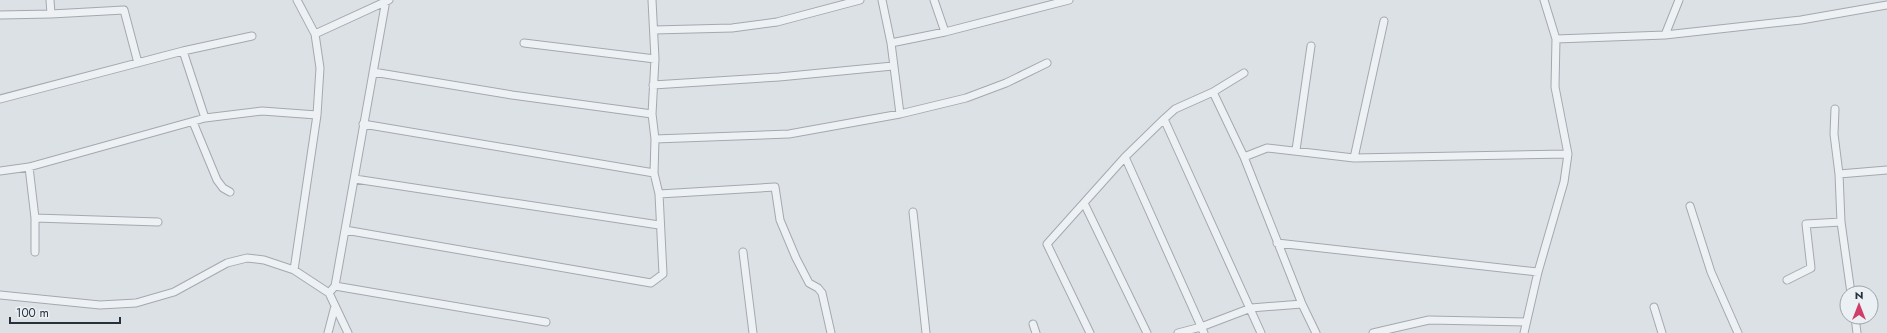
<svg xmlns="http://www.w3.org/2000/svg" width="1887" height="333" viewBox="0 0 1887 333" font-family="Jost,sans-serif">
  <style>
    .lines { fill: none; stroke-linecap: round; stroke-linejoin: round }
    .minor-casing { stroke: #a2a9b0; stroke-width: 9 }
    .minor { stroke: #eef1f4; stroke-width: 7 }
  </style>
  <rect width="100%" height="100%" fill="#dce1e6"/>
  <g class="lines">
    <defs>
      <path id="minor" d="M50,0L51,14
        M882,0L891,43L900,114
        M934,0L945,32
        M1544,0L1556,39
        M0,15L51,14L124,10L138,63
        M654,30L732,28L777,22L860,0
        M315,34L389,0
        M1665,35L1801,20L1887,5
        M524,43L655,59
        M891,43L945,32L1069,0
        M183,51L205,118
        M373,72L512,95L652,114
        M653,85L779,77L893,66
        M1213,92L1244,157L1302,304L1316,333
        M0,99L183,51L252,36
        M1835,109L1834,134L1839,174
        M1164,119L1261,333
        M193,122L217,180L223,188L230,192
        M363,124L654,173
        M655,139L789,134L900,114L966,98L1006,83L1047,63
        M1296,150L1311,46
        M1125,157L1204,333
        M1244,157L1267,148L1354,158L1568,154
        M1354,158L1384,21
        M29,167L35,218V252
        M0,171L29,167L205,118L262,111L317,115
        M355,179L659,225
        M659,194L775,187L780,220L796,258L809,283L818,288L822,293L831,333
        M1084,203L1147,333
        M1690,206L1711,272L1738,333
        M913,212L926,333
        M35,218L158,222
        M345,230L651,283L663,274L659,194L654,173L655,139L652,114L655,59L652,0
        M1277,243L1538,272
        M743,252L753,333
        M294,270L317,115L320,68L315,34L297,0
        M1787,280L1811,268L1806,224L1841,222
        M335,286L546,322
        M329,293L335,286L386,0
        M1851,293L1841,222L1839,174L1887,170
        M0,295L100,305L136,303L174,292L227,263L247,258L264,260L294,270L329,293L348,333
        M1654,307L1662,333
        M1855,317L1857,333
        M1033,324L1036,333
        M328,333L335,306
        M1090,333L1047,244L1125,157L1164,119L1175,109L1213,92L1244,73
        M1178,333L1201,327L1251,308L1302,304
        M1373,333L1429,320L1526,322
        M1524,333L1538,272L1564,182L1568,154L1555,87L1556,39L1665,35L1679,0"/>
    </defs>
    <use href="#minor" class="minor-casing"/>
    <use href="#minor" class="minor"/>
  </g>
  <g transform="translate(1859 305)"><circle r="19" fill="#ebf0f4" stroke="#9ca4aa"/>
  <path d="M0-3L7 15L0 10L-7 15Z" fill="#ce3e68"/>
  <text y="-6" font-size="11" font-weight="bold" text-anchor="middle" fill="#26313c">N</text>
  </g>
  <path d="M10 317v6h110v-6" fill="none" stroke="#26313c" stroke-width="2"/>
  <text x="16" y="317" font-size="12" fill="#26313c" stroke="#ebf0f4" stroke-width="3" paint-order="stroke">100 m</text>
</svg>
